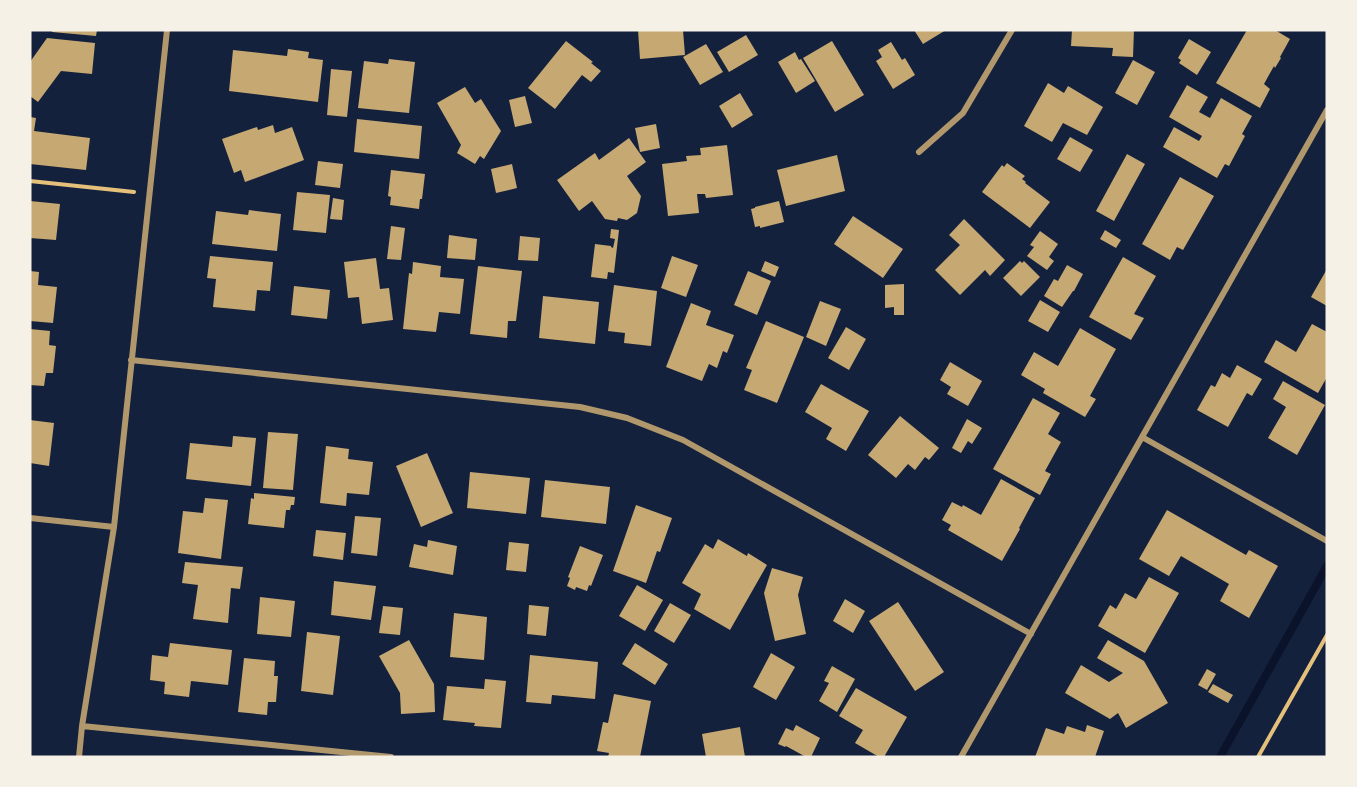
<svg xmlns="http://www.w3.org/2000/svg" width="1357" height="787" viewBox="0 0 1357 787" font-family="Quicksand,sans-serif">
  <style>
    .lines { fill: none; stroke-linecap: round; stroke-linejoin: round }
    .stream { stroke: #0b132b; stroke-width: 8 }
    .building { fill: #c6a872 }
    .path { stroke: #e5c07b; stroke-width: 4 }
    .minor { stroke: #b1986c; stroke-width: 6 }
  </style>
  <rect width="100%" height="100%" fill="#14213d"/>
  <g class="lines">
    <path class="stream" d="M1220,757L1327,566"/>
  </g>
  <path class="building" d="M52,30H97L96,36L52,32Z
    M638,30H683L685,55L640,59Z
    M914,30H946L923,44Z
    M1072,30H1134L1133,57L1112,56L1113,48L1071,46Z
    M1247,30H1275L1290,39L1280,57L1281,58L1275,68L1274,66L1264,84L1270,89L1260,108L1216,83Z
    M746,35L758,55L729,72L717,52Z
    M47,38L95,43L92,74L61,71L38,102L30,96V62Z
    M1189,39L1211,52L1197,75L1179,63L1181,60L1178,58Z
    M566,41L593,62L591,63L601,71L591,82L582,75L555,109L528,88Z
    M832,41L864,95L835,112L803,58Z
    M891,42L902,60L905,58L915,75L893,89L876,61L882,57L878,50Z
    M706,44L723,72L700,85L683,57Z
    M288,49L309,52L308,58L323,60L318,102L229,91L233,50L287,56Z
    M795,52L799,60L801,59L815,81L796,93L778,62Z
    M389,59L415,62L409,113L358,108L364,61L388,64Z
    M1133,60L1155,72L1137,105L1115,93Z
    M331,69L352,71L347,117L327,115Z
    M1048,83L1064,93L1068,86L1103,107L1087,135L1063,123L1052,142L1024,126Z
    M1187,85L1208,97L1199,112L1210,118L1221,98L1252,116L1242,134L1245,136L1229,166L1225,164L1217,178L1163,147L1174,127L1199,141L1202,136L1169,117Z
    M465,87L475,103L481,99L501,131L484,159L480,156L475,164L457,153L461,145L437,103Z
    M740,93L753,115L732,128L719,106Z
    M525,96L532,123L515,127L509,100Z
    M30,117L36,118L34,131L90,138L86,170L30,164Z
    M357,119L422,126L419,159L354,152Z
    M656,124L660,148L640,152L635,128Z
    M273,125L275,133L292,127L304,160L245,182L241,170L234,173L222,139L257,127L258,130Z
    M1070,137L1093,150L1080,172L1057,159Z
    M629,138L646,162L627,176L641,196L637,213L627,220L618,218L617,221L605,219L592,201L579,211L557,180L595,153L599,160Z
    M727,145L733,195L706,198L705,194H697L699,213L668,216L662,164L687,161L686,156L701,155L700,148Z
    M1127,154L1145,164L1114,221L1096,211Z
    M837,155L845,191L786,206L777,170Z
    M318,161L343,164L340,188L315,185Z
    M1007,163L1025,176L1022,179L1026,182L1025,183L1050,202L1030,228L982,192L1002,165L1004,167Z
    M512,164L517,188L496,193L491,169Z
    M391,170L425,174L422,199H420L419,209L390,205L391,197L388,196Z
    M1180,177L1214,196L1183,250L1177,247L1170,260L1142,244Z
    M297,192L330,195L326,233L293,230Z
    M333,198L344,200L342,220L330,219Z
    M30,201L60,204L56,240L30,238Z
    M779,201L784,222L760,228V226L755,227L751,209L755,208V207Z
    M249,210L281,214L277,251L212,244L216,211L248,215Z
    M853,216L903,249L883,278L834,244Z
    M964,219L1005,260L990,276L985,270L960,295L935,270L960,245L949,235Z
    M391,226L405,228L401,260L387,259Z
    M611,229L619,230L614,273L608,272L607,279L591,277L595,244L611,246V247L613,248L615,239L610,238Z
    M1105,230L1121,240L1116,248L1100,239Z
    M1040,231L1058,244L1049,257L1054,261L1047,270L1027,256L1034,247L1030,245Z
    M449,235L477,239L475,260L447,258Z
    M520,236L540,238L538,261L518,260Z
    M210,256L273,262L270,291L257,290L255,311L213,307L216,279L207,278Z
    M672,256L698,265L686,297L661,288Z
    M1123,257L1156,276L1134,314L1144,318L1131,340L1089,317Z
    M376,258L380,289L389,288L393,320L362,324L359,297L348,298L344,262Z
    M765,261L779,267L775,277L761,271Z
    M1020,261L1022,263L1024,261L1040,277L1021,296L1003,278Z
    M413,262L441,266L440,277L464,279L460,314L439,312L436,332L403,329L409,273L412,274Z
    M1067,265L1083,274L1074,291H1073L1062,307L1044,296L1054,279L1058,281Z
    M478,266L522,271L516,321H508L507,338L470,334Z
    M1327,269V306L1311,297Z
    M30,271L39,272L38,285L57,287L53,323L30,321Z
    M748,271L771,281L757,315L734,305Z
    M904,284V315H894V307L885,308V285Z
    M614,285L657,291L651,346L624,343L625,333L608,331Z
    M294,286L330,290L327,319L291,315Z
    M543,296L599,302L595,344L539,338Z
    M1040,300L1060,312L1048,332L1028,321Z
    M820,301L841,309L826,346L806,337Z
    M691,303L711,311L706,325L734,335L727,353L723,351L717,368L709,364L702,381L666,367Z
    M766,321L804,337L777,403L744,390L752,370L746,368Z
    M1312,324L1327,332V377L1318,393L1264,362L1276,340L1296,352Z
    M846,327L866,339L849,370L828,358Z
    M1080,328L1116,349L1090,396L1096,399L1085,417L1043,393L1045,389L1021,375L1034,352L1058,366Z
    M30,329L50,331L49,345L56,346L53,373H46L44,386L30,385Z
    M950,362L982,381L968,406L947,394L951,387L940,380Z
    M1237,365L1262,379L1252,396L1247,393L1228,427L1197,410L1211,385L1215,387L1222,373L1230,378Z
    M1283,381L1325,405L1297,455L1268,438L1286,407L1273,399Z
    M821,384L869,411L846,451L826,439L832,428L805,412Z
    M1033,398L1060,413L1048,434L1061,442L1045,471L1051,474L1040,495L993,469Z
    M900,416L939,448L929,460L925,457L915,470L908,464L896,478L868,455Z
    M967,419L982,428L972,444L968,441L961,453L952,448Z
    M30,420L54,423L49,466L30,463Z
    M268,432L298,434L293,490L263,488Z
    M233,436L256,438L251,486L186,479L190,443L232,447Z
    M326,446L349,449L348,459L373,462L369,495L347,493L346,506L320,503Z
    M427,453L453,513L421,527L396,466Z
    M470,472L530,478L526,514L467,508Z
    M1001,479L1035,498L1019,528L1020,529L1002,561L948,530L951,525L942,520L952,502L962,507L963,505L981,515Z
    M545,480L610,487L606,524L541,517Z
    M254,493L295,497L294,505H291L290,510H286L284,528L248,524L251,498L254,499Z
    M205,498L228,500L221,559L178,553L183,511L203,513Z
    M636,505L672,518L660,552L657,551L646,583L613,571Z
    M1167,510L1246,555L1249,550L1278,566L1249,618L1220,601L1229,584L1181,556L1169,576L1139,559Z
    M355,516L381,518L377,556L351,553Z
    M316,530L346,533L343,560L313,556Z
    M718,539L747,556L748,553L767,565L730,630L694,609L701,594L682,583L705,544L713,549Z
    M428,540L457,546L453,575L409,567L414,544L427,547Z
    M509,542L529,544L526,572L506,570Z
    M580,546L603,555L591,586L589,585L587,591L576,587L575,590L567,586L570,578L568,577Z
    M185,562L243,567L240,589L231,588L228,623L193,619L198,585L182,583Z
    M772,568L803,577L798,595L806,634L775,641L764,593Z
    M1149,577L1179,593L1145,653L1098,626L1110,605L1116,609L1125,593L1136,599Z
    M334,581L376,586L371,620L331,615Z
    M637,585L663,600L645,631L619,616Z
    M260,597L295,601L291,637L257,634Z
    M845,599L865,611L853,633L833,621Z
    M898,602L944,672L915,691L869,621Z
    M670,603L691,615L674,643L654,631Z
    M529,605L549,607L546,636L527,634Z
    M383,606L403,608L400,635L379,633Z
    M454,613L487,617L484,660L450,657Z
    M307,632L340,636L333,695L301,691Z
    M409,640L434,684L435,712L401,714L400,693L379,656Z
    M1108,640L1144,661L1168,703L1126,728L1118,713L1110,719L1065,693L1081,665L1109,682L1123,673L1097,658Z
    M170,643L232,650L228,685L191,681L189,697L164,694L165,682L150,680L152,655L168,657Z
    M635,643L668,664L655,685L622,664Z
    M771,653L795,667L776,700L753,687Z
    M530,655L598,662L595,699L552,695L551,704L526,702Z
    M244,658L275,661L274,676H278L276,702H268L267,715L238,712Z
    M832,666L855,679L837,712L819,701L829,683L824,681Z
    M1207,669L1216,674L1207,690L1198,685Z
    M485,679L506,681L501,728L474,726L475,723L443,720L447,686L484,689Z
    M1213,684L1233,695L1228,703L1208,692Z
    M856,688L907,717L884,757H879L855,743L863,730L839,716Z
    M614,694L651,701L640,757H608L609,753L597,751L603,722L608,723Z
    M796,725L820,738L811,757H806L786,746L785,747L778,744L786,728L793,731Z
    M1087,725L1104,731L1095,757H1035L1046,728L1064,734L1067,726L1085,732Z
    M740,727L745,757H706L702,734Z"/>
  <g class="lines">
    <path class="path" d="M30,181L134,192
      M1258,757L1327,635"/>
    <path class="minor" d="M919,152L963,113L1012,30
      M131,360L580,407L627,418L683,440L1031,634
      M1142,437L1327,541
      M30,518L114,527
      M82,726L391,757
      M79,757L82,726L114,527L167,30
      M961,757L1327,110"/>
  </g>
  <rect width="1357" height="787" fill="none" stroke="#f6f1e7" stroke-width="63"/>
</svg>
